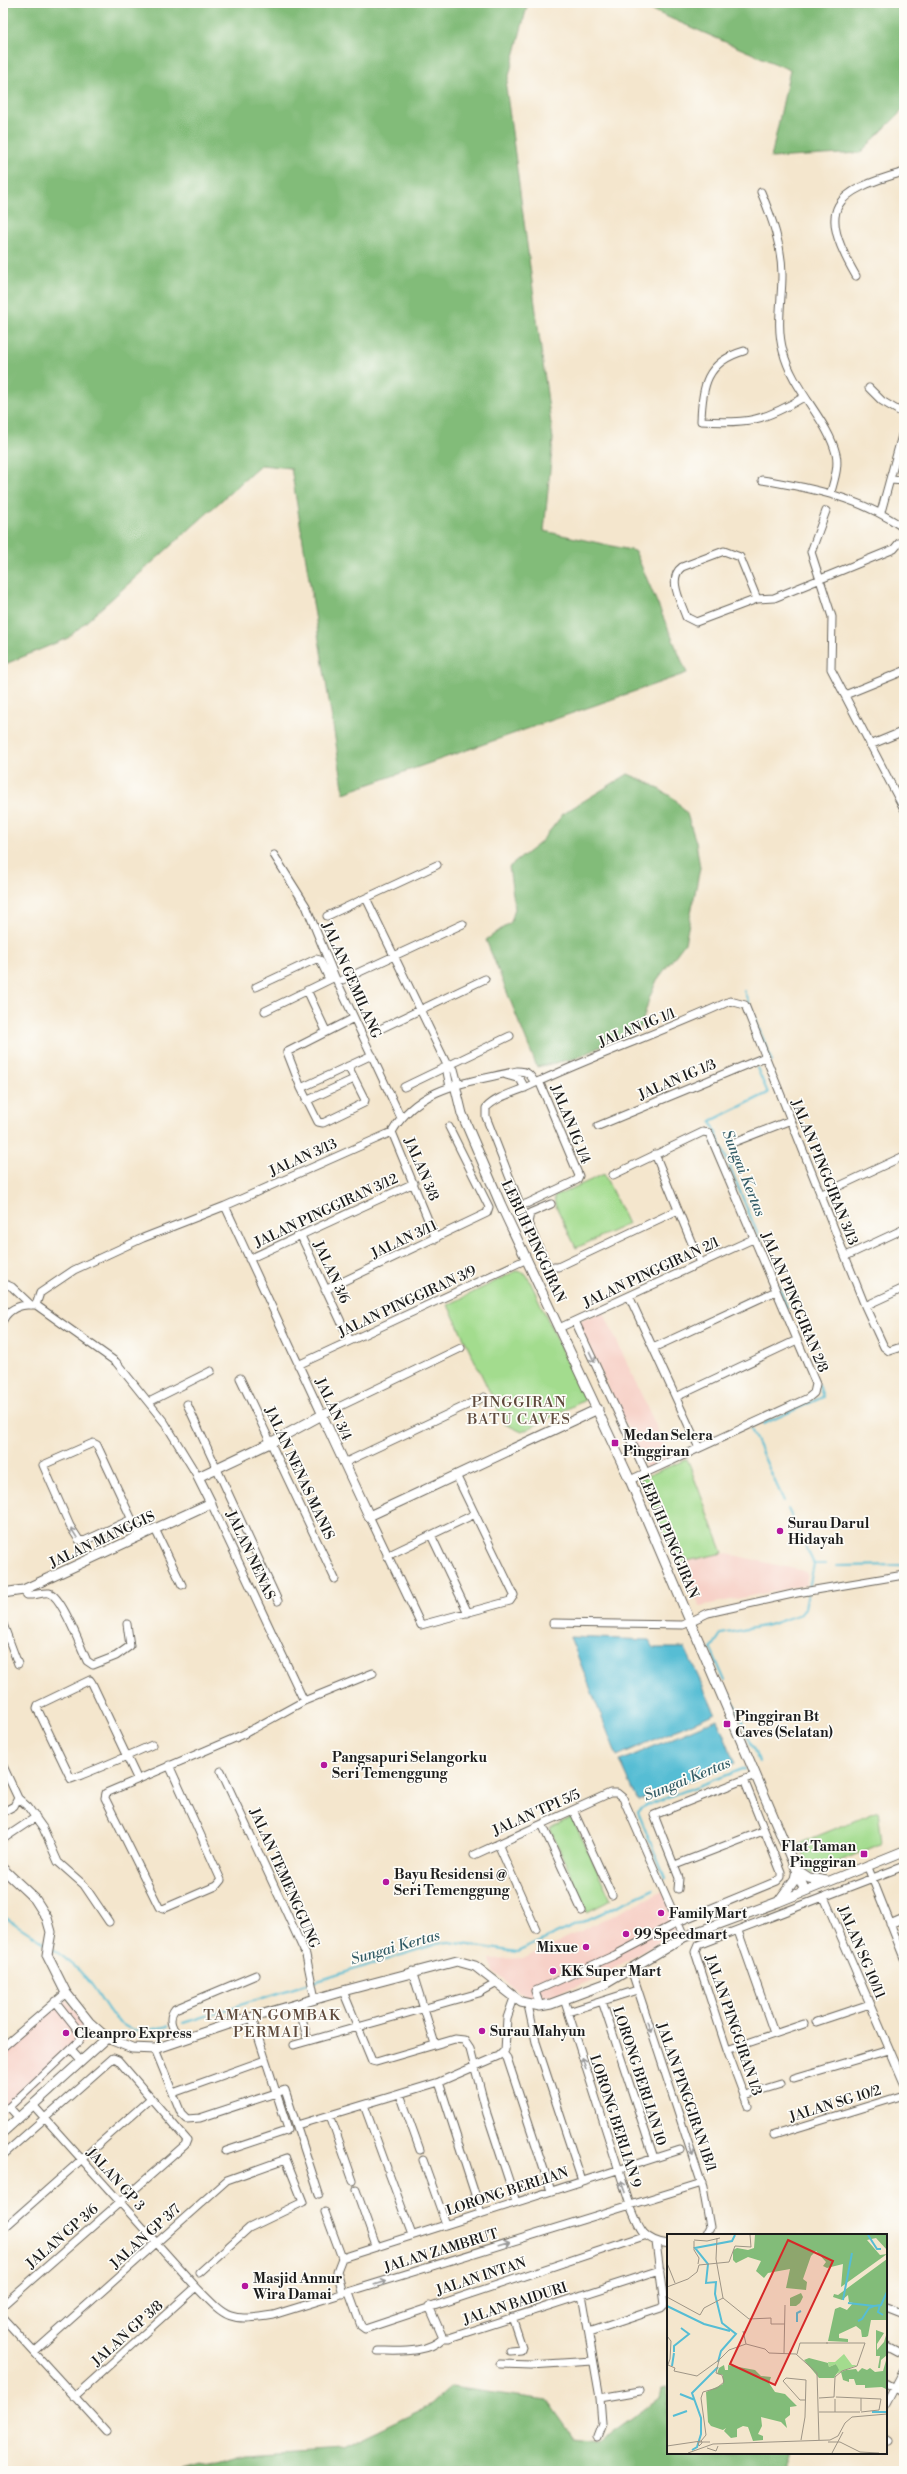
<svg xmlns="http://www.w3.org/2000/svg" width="907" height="2474" viewBox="0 0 907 2474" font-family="'Libre Bodoni',serif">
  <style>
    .built { fill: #f7d1c8 }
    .green { fill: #a3dc8e; stroke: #607c55 }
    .forest { fill: #82bc79; stroke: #4f6c4a }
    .water { fill: #56bdd4; stroke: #396c78 }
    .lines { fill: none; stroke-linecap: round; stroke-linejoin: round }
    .stream { stroke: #56bdd4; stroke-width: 2 }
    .minor-casing { stroke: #68635a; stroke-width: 9 }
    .tertiary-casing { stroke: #68635a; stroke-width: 11 }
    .minor { stroke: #fff; stroke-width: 7 }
    .tertiary { stroke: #fff; stroke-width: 9 }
    .oneway { stroke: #999 }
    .poi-dot { fill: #b5179e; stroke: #fdfcf7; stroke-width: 1.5 }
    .labels { text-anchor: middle; stroke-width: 3.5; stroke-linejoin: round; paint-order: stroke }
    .street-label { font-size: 14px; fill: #1c1c1c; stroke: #fdfcf7 }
    .poi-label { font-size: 14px; font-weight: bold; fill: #1c1c1c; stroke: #fdfcf7; text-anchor: start }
    .water-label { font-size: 15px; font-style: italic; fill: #335c66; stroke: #fdfcf7 }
    .neighbourhood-label { font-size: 15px; letter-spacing: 1px; fill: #5f4a3c; stroke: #fdfcf7 }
    .inset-river { fill: none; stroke: #56bdd4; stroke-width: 2 }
    .inset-road { fill: none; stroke: #9e9586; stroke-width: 1 }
    .view { fill: #d62828; fill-opacity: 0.15; stroke: #d62828; stroke-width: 2 }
    .inset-edge { fill: none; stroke: #1c1c1c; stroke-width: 2 }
  </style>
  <rect width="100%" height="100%" fill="#fdfcf7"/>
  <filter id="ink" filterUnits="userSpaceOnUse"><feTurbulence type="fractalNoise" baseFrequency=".025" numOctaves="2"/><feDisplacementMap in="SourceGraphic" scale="8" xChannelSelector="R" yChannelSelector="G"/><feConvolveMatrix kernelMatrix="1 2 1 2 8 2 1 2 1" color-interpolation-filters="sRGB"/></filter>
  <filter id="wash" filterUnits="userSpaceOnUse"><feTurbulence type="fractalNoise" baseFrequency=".012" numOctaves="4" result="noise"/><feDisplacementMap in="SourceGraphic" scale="16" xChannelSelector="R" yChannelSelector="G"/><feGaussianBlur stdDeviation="0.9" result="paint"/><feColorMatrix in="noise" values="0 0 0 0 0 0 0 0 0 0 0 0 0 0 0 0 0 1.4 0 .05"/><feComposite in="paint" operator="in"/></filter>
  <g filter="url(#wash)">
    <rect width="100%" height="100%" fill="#f4e6cd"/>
    <path class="built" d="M603,1311L671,1459L647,1470L578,1322Z
      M723,1553L808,1572L806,1585L700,1606L678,1563Z
      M663,1891L680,1930L596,1979L551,1996L530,2000L493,1972L490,1959L525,1958Z
      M64,1998L91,2029L84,2042L3,2113V2055Z"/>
    <path class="green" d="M604,1174L628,1224L576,1248L555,1204L554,1197Z
      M516,1271L525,1273L528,1277L585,1400L522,1432L505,1424L448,1305Z
      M687,1459L723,1553L678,1563L640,1479Z
      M878,1811L882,1841L878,1845L811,1873L798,1844Z
      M572,1817L611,1900L587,1912L550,1828Z"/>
    <path class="forest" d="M3,3H528L506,87L553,439L544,531L635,551L687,673L344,793L291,468L261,465L68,638L3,665Z
      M635,3H904V109L860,153L771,158L790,70Z
      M628,774L649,783L675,799L687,814L696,842L700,868L685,943L657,980L649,999L641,1027L577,1058L537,1067L486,940L511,922L515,909L509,867L540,843L564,813Z
      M451,2387L547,2400L574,2438L600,2441L660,2398L662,2388L668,2387V2453H789V2471H185L245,2454L342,2448L431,2405Z"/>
    <path class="water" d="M570,1637L649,1640L654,1648H685L715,1713L617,1756Z
      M717,1719L735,1763L638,1801L620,1761Z"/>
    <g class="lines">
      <path class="stream" d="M744,991L772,1061
        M757,1068L768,1093L711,1121L774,1274
        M779,1286L787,1308
        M763,1424L823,1397L819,1385
        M751,1429L784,1501
        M814,1564H826
        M837,1566L904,1565
        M725,1681L711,1649L721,1634L769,1625L801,1614L805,1608L814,1564L788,1509
        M730,1694L759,1762
        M665,1878L638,1812L645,1806L745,1768
        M3,1916L46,1944
        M51,1948C67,1959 83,1972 94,1988C105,2003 112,2022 131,2029C141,2034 157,2028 168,2026
        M314,1982L437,1944L449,1942L517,1952L654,1889
        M183,2023L310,1983"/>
    </g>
  </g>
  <g filter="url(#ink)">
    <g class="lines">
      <defs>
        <path id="minor" d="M761,192C772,218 782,246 782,275C782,300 776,326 783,351C792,389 828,420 836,454C839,467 834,480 831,492
          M856,276C816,207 833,192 904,172
          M744,351C706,362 702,386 701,421C747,424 764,421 804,397
          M869,388L882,401L904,414
          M762,480C813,488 861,498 904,528
          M891,480L904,481
          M826,511L811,552L832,617L831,669L904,809
          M881,512L904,428
          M757,599L740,557L724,551L682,567C667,578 681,602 686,617L696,622L757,599L774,598L894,549L899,543
          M845,695L904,671
          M870,745L904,731
          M274,855L306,906L335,977L401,1118
          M366,898L448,1067L447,1072L450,1087
          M327,916L437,865
          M338,982L463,924
          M256,987L316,959L320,960L329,979
          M307,990L326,1031
          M265,1011L333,978
          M378,1030L485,979
          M348,1066L365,1100L364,1103L323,1123L318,1122L301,1088L287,1052L354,1018
          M448,1067L454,1069L458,1084
          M506,1075L520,1079L525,1088
          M539,1081L579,1176L577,1180L526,1204H520L486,1117V1108C497,1096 517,1092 531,1085C597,1054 665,1031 730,1001L745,1005L865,1306L884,1347L889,1351L904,1346
          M404,1087L510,1036
          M301,1088L372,1055
          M306,1101L354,1079
          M598,1126L765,1057
          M392,1132C420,1085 468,1083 517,1071C527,1071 530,1074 535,1083
          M392,1132L436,1239
          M732,1143L791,1120
          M655,1154L700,1263
          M613,1175L703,1132L709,1133L816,1384L814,1393L808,1398L630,1480
          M820,1195L904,1156
          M551,1204L530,1213L528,1223L546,1263L551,1267H558L678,1210
          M225,1206L322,1415L461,1348
          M301,1236L350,1341
          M846,1256L904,1229
          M249,1259L414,1183
          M3,1283L12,1287L31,1305
          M325,1290L487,1213L489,1207L449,1127
          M629,1296L699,1448
          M36,1305L40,1293L74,1270L143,1238L225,1206L392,1132
          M865,1306L904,1288
          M3,1320C10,1307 22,1304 36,1305L116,1362L165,1423L198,1477
          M575,1321L646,1473
          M559,1328L753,1239
          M653,1348L776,1291
          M298,1365L527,1259
          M240,1378L335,1579
          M676,1397L797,1340
          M149,1402L211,1371
          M187,1404L278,1601
          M344,1463L484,1397
          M211,1503L304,1701
          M369,1516L421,1625L510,1601L514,1595L456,1475
          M132,1519L84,1541L79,1540L70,1526L43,1465L93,1443L97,1445L140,1537
          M155,1529L182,1585
          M431,1535L468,1613
          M387,1556L475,1514
          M23,1590L27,1595C34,1596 42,1592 49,1593C62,1596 81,1648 87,1661L93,1665L116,1656L130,1646L127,1624
          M553,1623L683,1625L708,1613L797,1593L904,1575
          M3,1624L18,1664
          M169,1765L221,1880L216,1886L163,1909L159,1907L105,1798L106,1793L242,1735L304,1701L373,1673
          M3,1766L18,1798L14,1806L3,1812
          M221,1771L306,1955L315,1999
          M137,1778L92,1683L90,1680L38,1705L37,1708L71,1779C98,1769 125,1757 152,1745
          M18,1798L28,1807L43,1828L58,1862L84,1885L109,1922
          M573,1810L612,1895
          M542,1824L582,1911
          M3,1839L36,1817
          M498,1844L536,1929
          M474,1855L610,1793H617L623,1798L684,1937
          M675,1865L763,1831
          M867,1865L904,1958
          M678,1889L679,1878L654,1815L756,1775
          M824,1897L904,2083
          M890,1924L904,1918
          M738,1931L774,2033
          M631,1969L703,2188L710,2227L706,2235
          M412,1971L435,2044
          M343,1991L372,2061L376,2062L455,2039L464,2040L470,2049L487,2114L516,2202
          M564,1999L630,2205C639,2227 641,2240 668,2244
          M602,2001L654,2158
          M298,2004L308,2040
          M528,2005L536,2042L582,2181
          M540,2006L535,1991L615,1955L678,1922L777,1881L781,1877V1872L744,1780
          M568,2012L637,1990
          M816,2022L870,2004
          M189,2037H182C172,2031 167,2019 175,2009L256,1975
          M294,2045L479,1993L497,1983
          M3,2047L66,1993
          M71,2049L82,2061
          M155,2049L181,2113L187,2119L200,2118L285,2090L319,2194
          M727,2050L804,2024
          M503,2053L507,2058L551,2191
          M794,2078L889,2050
          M439,2082L458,2141
          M173,2093L265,2060
          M400,2094L420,2150
          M745,2095L781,2084
          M33,2105L196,2287C227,2319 229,2322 273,2315L702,2183
          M364,2105L387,2168
          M748,2106L727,2050L695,1952L698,1945L904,1866
          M9,2107L19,2118
          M3,2110L9,2107L79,2041L82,2035L55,2001
          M330,2115L353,2181
          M297,2125L439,2082L499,2056L505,2050L507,2018L514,1998
          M774,2135L904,2095
          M459,2145L481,2213
          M226,2151L286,2131L288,2129L252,2018
          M3,2155L113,2058L118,2060L187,2140L185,2145L3,2305
          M423,2160L446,2224
          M389,2173L412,2235
          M356,2190L376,2246
          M325,2212L342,2258
          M3,2229L151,2098
          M342,2258L680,2150
          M342,2258L337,2271L343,2294
          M349,2293L361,2326L365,2329L644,2236
          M582,2295L600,2398L640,2391
          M429,2306L443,2338
          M886,2307L904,2314
          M3,2318L106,2431
          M589,2332L661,2308L664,2305L656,2242
          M887,2346L904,2355
          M378,2351C399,2351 427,2354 443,2338H449L660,2270
          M510,2351L521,2350L522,2347L512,2317
          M34,2352L227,2180L286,2159L303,2202L249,2228L199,2273
          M500,2364L531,2365L593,2361
          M886,2383L904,2393
          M74,2397L196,2287
          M886,2404L904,2370
          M597,2437L602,2424L600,2398
          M886,2440L889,2442"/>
        <path id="tertiary" d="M455,1085L462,1114L501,1205L630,1480L805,1891
          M3,1593L23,1590L211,1503L198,1477L272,1442L322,1415L369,1516L598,1409
          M3,1869L35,1899L47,1918L51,1932L47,1955L66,1993L89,2022L107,2038L132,2048L155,2049L226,2025L343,1991L457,1961L475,1966L521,2002L540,2006L551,2004L605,1984L684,1937L778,1902L904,1851
          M797,1870L809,1878L827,1881
          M779,1901L795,1879L797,1870
          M3,2132L107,2038"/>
      </defs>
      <use href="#minor" class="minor-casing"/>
      <use href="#tertiary" class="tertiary-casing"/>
      <use href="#minor" class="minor"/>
      <use href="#tertiary" class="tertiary"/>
    </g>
    <defs><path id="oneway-shaft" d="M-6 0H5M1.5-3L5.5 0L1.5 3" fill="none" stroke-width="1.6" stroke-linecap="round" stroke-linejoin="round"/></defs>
    <g class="oneway">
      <use href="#oneway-shaft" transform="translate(592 1357) rotate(65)"/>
      <use href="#oneway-shaft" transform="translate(74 1533) rotate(-122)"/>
      <use href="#oneway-shaft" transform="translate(649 2027) rotate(71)"/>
      <use href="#oneway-shaft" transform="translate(584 2063) rotate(-108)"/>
      <use href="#oneway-shaft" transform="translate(691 2150) rotate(71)"/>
      <use href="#oneway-shaft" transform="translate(623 2187) rotate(-110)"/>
      <use href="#oneway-shaft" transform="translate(504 2244) rotate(-16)"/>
      <use href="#oneway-shaft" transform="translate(380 2283) rotate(-17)"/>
    </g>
  </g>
  <g class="poi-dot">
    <rect x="611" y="1439" width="8" height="8" rx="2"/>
    <circle cx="780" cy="1531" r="4"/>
    <rect x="723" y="1720" width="8" height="8" rx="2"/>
    <circle cx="324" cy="1765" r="4"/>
    <rect x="860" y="1850" width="8" height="8" rx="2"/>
    <circle cx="386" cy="1882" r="4"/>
    <circle cx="661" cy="1913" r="4"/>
    <circle cx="626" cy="1934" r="4"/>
    <circle cx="586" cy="1947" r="4"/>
    <circle cx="553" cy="1971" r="4"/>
    <circle cx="482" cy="2031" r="4"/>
    <circle cx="66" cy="2033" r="4"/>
    <circle cx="245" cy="2286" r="4"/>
  </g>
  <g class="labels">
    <g class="street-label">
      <text transform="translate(352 980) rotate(66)" y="5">JALAN GEMILANG</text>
      <text transform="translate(637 1027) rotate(-22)" y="5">JALAN IG 1/1</text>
      <text transform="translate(677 1079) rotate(-23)" y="5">JALAN IG 1/3</text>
      <text transform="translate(571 1124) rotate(68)" y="5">JALAN IG 1/4</text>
      <text transform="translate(303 1157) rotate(-24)" y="5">JALAN 3/13</text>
      <text transform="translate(422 1169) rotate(67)" y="5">JALAN 3/8</text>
      <text transform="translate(825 1172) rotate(68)" y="5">JALAN PINGGIRAN 3/13</text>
      <text transform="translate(326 1210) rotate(-25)" y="5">JALAN PINGGIRAN 3/12</text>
      <text transform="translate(404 1239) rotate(-25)" y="5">JALAN 3/11</text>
      <text transform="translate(534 1241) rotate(65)" y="5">LEBUH PINGGIRAN</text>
      <text transform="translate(332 1272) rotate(65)" y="5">JALAN 3/6</text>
      <text transform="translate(651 1272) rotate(-25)" y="5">JALAN PINGGIRAN 2/1</text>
      <text transform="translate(407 1301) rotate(-25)" y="5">JALAN PINGGIRAN 3/9</text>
      <text transform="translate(795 1302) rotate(67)" y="5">JALAN PINGGIRAN 2/8</text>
      <text transform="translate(334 1409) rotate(65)" y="5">JALAN 3/4</text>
      <text transform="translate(300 1473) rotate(65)" y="5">JALAN NENAS MANIS</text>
      <text transform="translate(669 1536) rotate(67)" y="5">LEBUH PINGGIRAN</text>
      <text transform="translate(102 1539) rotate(-25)" y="5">JALAN MANGGIS</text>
      <text transform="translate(251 1555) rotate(65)" y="5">JALAN NENAS</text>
      <text transform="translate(536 1812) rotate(-24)" y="5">JALAN TPI 5/5</text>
      <text transform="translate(285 1878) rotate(66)" y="5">JALAN TEMENGGUNG</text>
      <text transform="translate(862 1952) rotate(67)" y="5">JALAN SG 10/11</text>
      <text transform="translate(734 2025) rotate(71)" y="5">JALAN PINGGIRAN 1/3</text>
      <text transform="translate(640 2076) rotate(72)" y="5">LORONG BERLIAN 10</text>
      <text transform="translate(687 2097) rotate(71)" y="5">JALAN PINGGIRAN 1B/1</text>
      <text transform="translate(835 2103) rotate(-17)" y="5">JALAN SG 10/2</text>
      <text transform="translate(616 2121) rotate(72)" y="5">LORONG BERLIAN 9</text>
      <text transform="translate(116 2179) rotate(48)" y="5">JALAN GP 3</text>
      <text transform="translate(507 2191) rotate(-18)" y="5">LORONG BERLIAN</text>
      <text transform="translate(62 2236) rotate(-41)" y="5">JALAN GP 3/6</text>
      <text transform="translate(145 2236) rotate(-42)" y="5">JALAN GP 3/7</text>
      <text transform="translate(441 2250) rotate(-17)" y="5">JALAN ZAMBRUT</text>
      <text transform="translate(481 2276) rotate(-18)" y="5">JALAN INTAN</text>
      <text transform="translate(515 2303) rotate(-18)" y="5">JALAN BAIDURI</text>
      <text transform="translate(127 2333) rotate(-42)" y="5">JALAN GP 3/8</text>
    </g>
    <g class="poi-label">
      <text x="623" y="1440">Medan Selera<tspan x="623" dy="16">Pinggiran</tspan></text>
      <text x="788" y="1528">Surau Darul<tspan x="788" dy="16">Hidayah</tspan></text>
      <text x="735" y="1721">Pinggiran Bt<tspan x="735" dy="16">Caves (Selatan)</tspan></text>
      <text x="332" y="1762">Pangsapuri Selangorku<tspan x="332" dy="16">Seri Temenggung</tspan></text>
      <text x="856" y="1851" text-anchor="end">Flat Taman<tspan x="856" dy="16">Pinggiran</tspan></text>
      <text x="394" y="1879">Bayu Residensi @<tspan x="394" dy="16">Seri Temenggung</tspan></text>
      <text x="669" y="1918">FamilyMart</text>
      <text x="634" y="1939">99 Speedmart</text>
      <text x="578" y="1952" text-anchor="end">Mixue</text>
      <text x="561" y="1976">KK Super Mart</text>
      <text x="490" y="2036">Surau Mahyun</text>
      <text x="74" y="2038">Cleanpro Express</text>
      <text x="253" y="2283">Masjid Annur<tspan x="253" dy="16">Wira Damai</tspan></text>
    </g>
    <g class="water-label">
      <text transform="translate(744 1173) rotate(68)" y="5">Sungai Kertas</text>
      <text transform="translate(687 1779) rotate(-22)" y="5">Sungai Kertas</text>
      <text transform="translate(395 1947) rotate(-16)" y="5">Sungai Kertas</text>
    </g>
    <g class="neighbourhood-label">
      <text x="519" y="1407">PINGGIRAN<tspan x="519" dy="17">BATU CAVES</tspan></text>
      <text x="272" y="2020">TAMAN GOMBAK<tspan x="272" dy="17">PERMAI 1</tspan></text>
    </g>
  </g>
  <g transform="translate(667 2234)">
    <rect width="220" height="220" fill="#f4e6cd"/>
    <path d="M177,120L185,131H190L169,140L170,132L169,130L162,133L161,128H168Z" fill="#a3dc8e"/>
    <path d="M88,1H220V16L209,4L200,6L213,21L220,20L174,53L176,30L160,34L156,32L159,28L149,17L144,22L136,45L140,48L139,56L119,54L123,35L101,39L97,44L89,37L94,27L81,23L69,29L66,26V16L70,14L81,16L87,14ZM220,25V89L219,86H204L201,102L199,103H195L194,96L189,92L172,100V104L181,105V108L161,107L168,75L173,73L180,76L186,69L182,68L181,61L175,66L166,63L167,60L171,61ZM134,59L136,63L133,69L129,72H123V64ZM209,96L217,99L210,110V116L217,108L220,98V121L214,126L213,134H211L213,122H209ZM220,123V160L219,155L215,153L198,154V151H189L187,145H182V148L176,146L174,138L179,136L189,135L191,138L195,134L200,136L203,134L208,138L216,137ZM142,124L161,129L162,133L169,130L172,136L167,144H152L137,126ZM57,131L58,136H61V131L88,136L94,142L104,143L102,149L108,158L118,160L130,172L123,173V181L118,185L120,194L114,188L94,183L95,192L91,200L96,202V206L86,207L81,193L76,192L70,195V203L64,204L57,197L59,194L56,196L44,192L41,188L39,158L56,150V141L50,140L52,134Z" fill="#82bc79"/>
    <path class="inset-river" d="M201,1L210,15H214M176,66L185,19M181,69L207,72M213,71L211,78L216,81M0,72L37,90L63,97M207,72L214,71L220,58M191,87L195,85L202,74L207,72M130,88V79L134,77M7,118V112L22,100L14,94M51,128L54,117L69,100L55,89L48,60L49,48L39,49L41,30L28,14L65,7L68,1M5,132L7,119M13,160L28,166M205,178H220M6,182L20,177M25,216L30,213L34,200V184L25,159L51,133"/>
    <path class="inset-road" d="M50,4L49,25L56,64L82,85L104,84V90H118M27,6L40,7L53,4M27,7V16L32,24L31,30M0,29L8,49M32,31L62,28L68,12L84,13L83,1M0,53L21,45L30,38L32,31M0,63L33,81L37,74L56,64M76,97L79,110M0,102L4,107L3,125L0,133M159,109H198L190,132L175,137L168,143L167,163M79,110L98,115L102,119L129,120L150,139L152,206M117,119L118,71M130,120L133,109H161M1,131L8,134L7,137L30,142L52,126L62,116L79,110M169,163L214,165L212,176L194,178M152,164L167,163M194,164V177M152,178H193M168,178V165M134,206L138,183L139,146L119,144L116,147L133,166H139M34,207L39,201L34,164L36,158L50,154L57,148L55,141L49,139L52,126M161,208H173L193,218L212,219M0,212L34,207L35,208V209L32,212L31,208H43M40,214L49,217L51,212M21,219L46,210L163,206L171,202L178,189L185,183L220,180M165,219L176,198"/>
    <path class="view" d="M121,6L166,27L108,151L63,130Z"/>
    <rect width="220" height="220" class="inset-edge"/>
  </g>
  <rect width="907" height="2474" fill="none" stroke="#fdfcf7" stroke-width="16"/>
</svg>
